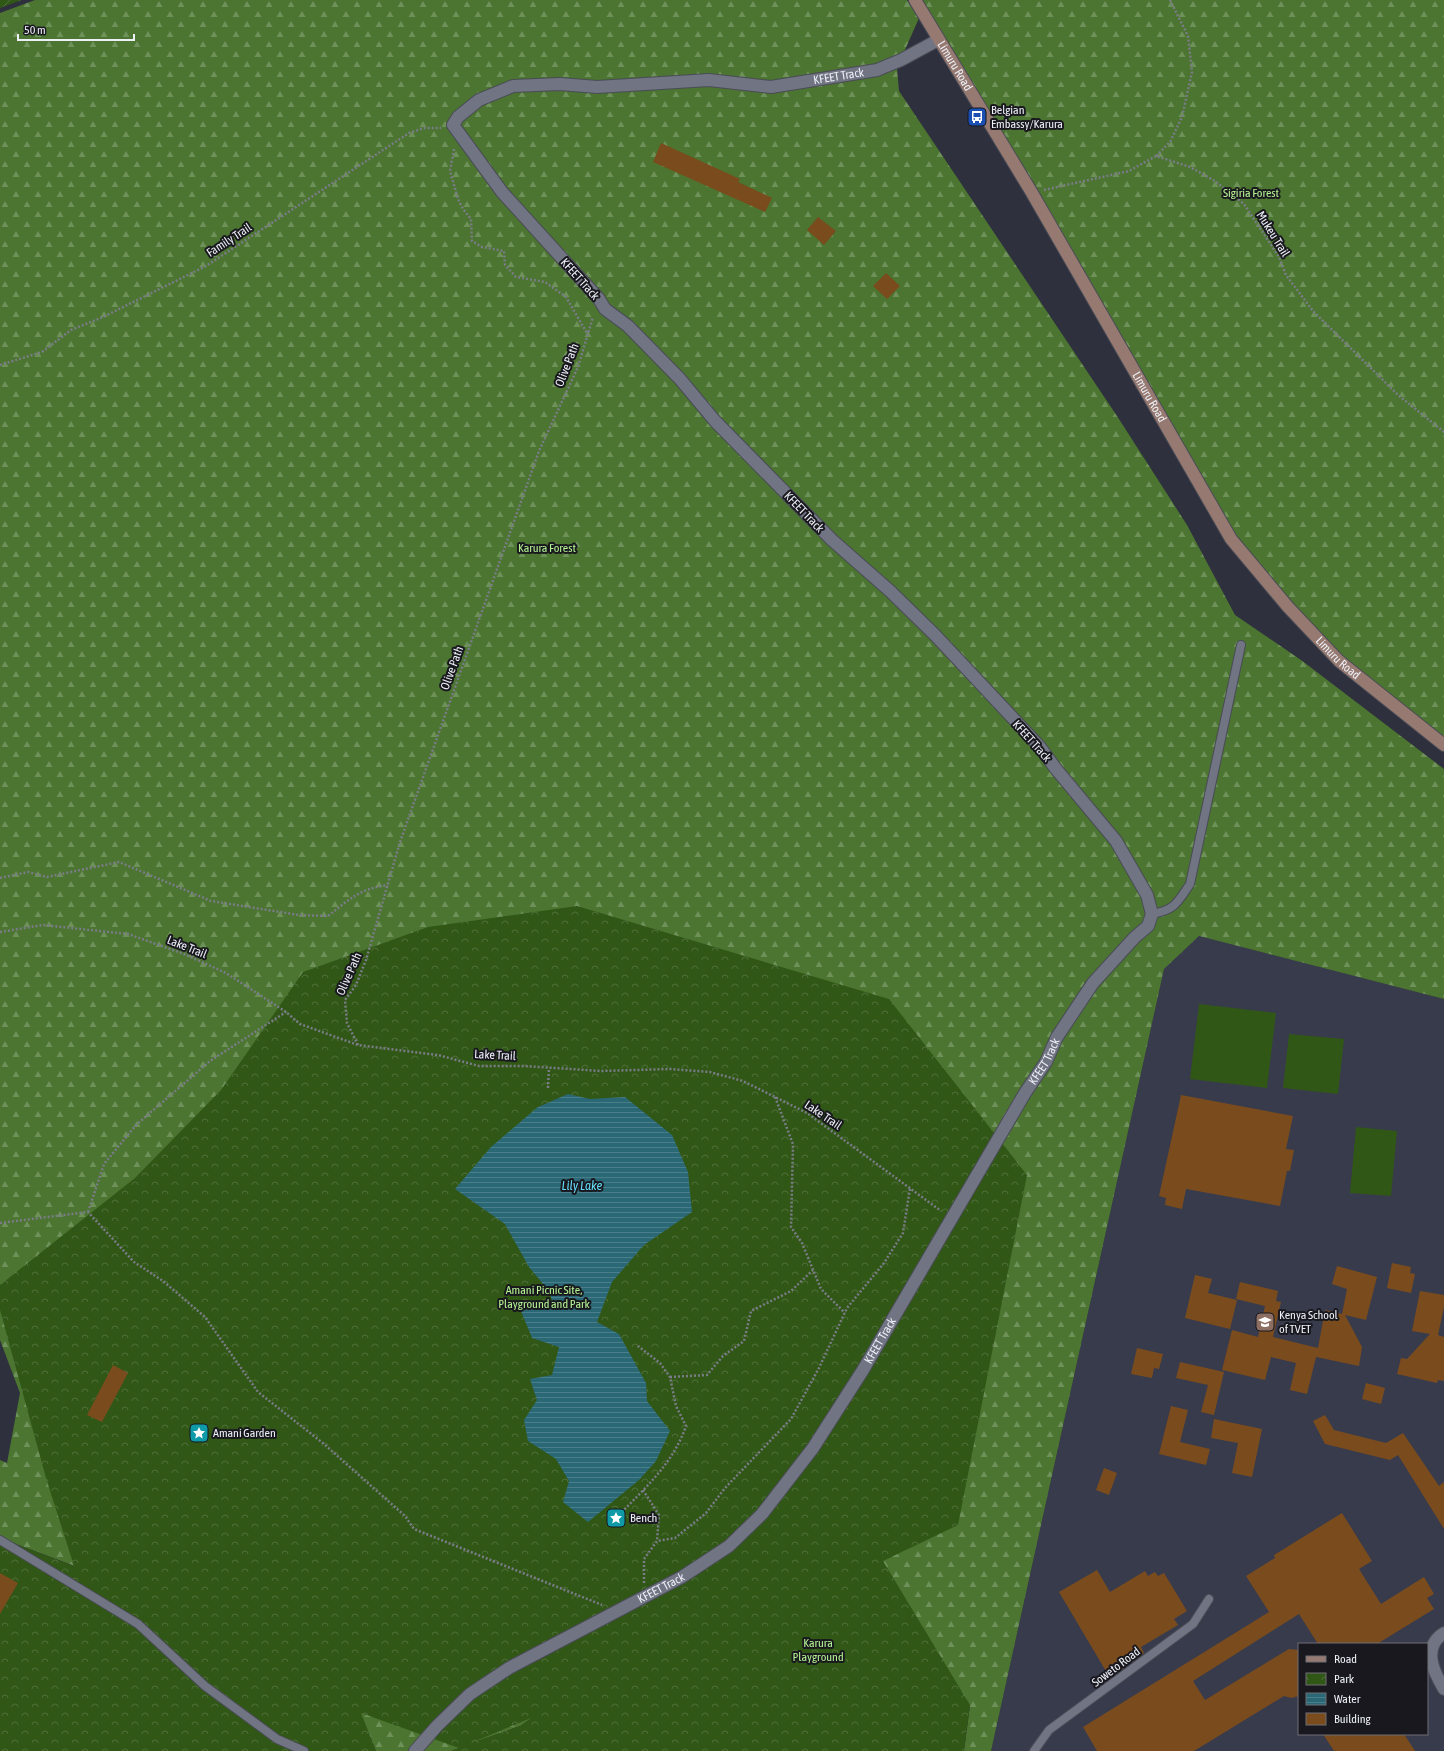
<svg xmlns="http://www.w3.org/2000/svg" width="1444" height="1751" viewBox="0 0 1444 1751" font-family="'Asap Condensed',sans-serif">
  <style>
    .built { fill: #383b4c; fill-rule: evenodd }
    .forest { fill: url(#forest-firs) }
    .park { fill: url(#park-crowns); fill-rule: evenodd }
    .garden { fill: url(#garden-furrows) }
    .pitch { fill: #315717 }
    .water { fill: url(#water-rules) }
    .building { fill: #7a4c1d }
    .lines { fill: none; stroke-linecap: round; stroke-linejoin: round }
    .service-casing { stroke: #4a4c56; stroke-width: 10 }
    .minor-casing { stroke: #4a4c56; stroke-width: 14 }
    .secondary-casing { stroke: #4a4c56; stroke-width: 14 }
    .path { stroke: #7a7c87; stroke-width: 2.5; stroke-dasharray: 2 2; stroke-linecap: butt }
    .service { stroke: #717482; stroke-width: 8 }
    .minor { stroke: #717482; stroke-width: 12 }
    .secondary { stroke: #967a71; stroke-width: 12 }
    .labels { text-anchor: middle; stroke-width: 4; stroke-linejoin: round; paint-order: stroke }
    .street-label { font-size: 12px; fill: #eef0f8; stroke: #18181e }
    .poi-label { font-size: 12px; fill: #eef0f8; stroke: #18181e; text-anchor: start }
    .park-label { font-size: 12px; fill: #b5f393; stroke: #18181e }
    .water-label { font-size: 13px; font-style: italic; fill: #64daf6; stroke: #18181e }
  </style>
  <defs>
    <pattern id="forest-firs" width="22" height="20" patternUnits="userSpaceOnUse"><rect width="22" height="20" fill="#4b7530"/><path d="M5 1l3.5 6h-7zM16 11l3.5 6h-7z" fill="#6e9059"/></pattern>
    <pattern id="park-crowns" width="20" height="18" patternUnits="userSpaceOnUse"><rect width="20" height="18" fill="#315717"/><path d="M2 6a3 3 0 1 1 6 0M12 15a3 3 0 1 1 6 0" fill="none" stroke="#4f6f3a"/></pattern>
    <pattern id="garden-furrows" width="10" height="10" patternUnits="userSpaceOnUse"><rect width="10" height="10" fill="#315717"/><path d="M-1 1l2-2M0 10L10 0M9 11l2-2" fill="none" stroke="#4f6f3a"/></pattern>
    <pattern id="water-rules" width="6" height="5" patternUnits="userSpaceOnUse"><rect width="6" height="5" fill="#2b6876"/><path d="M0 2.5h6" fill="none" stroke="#4a7e8a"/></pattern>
  </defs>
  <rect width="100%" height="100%" fill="#2e303d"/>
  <path class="built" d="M1199,936L1444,999V1751H991L1164,969ZM1299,1644H1427V1734H1299Z"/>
  <path class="forest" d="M35,0H907L919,18L897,68L899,91L1117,416L1187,525L1235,615L1301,660L1444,769V999L1199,936L1164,969L991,1751H964L970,1705L520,1726L451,1751H376L341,1666L0,1538V1460L7,1463L20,1393L0,1340V13Z
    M910,0H1444V740L1330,653L1218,514Z"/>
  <path class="park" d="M577,906L889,999L1027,1175L958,1525L883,1561L970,1705L964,1751H451L459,1748L361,1713L376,1751H0V1538L74,1566L46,1478L0,1310V1285L135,1178L221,1090L303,972L428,927ZM531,1718L520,1726L471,1743Z"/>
  <path class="garden" d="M0,0H22L0,8Z"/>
  <path class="pitch" d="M1199,1004L1276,1013L1267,1088L1190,1079Z
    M1289,1034L1344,1039L1338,1094L1283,1088Z
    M1356,1127L1397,1131L1391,1196L1350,1193Z"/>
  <path class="water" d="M568,1094L590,1099L625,1097L672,1135L688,1172L692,1212L644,1245L612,1282L597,1322L619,1334L646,1383L647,1401L670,1431L656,1461L639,1480L588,1522L563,1502L569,1481L556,1459L528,1441L524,1420L537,1400L530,1379L552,1375L559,1347L532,1338L521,1311L553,1303L549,1291L529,1267L505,1224L455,1189L491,1147L538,1107Z"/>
  <path class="building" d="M661,143L740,179L738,182L772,198L765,212L653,162Z
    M818,217L836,231L824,245L807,230Z
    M886,273L900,286L887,299L873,286Z
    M1181,1095L1293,1116L1286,1149L1294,1150L1290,1171H1287L1280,1206L1186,1189L1182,1209L1165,1205L1166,1198L1159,1196Z
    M1392,1263L1411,1267L1410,1273L1415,1274L1411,1293L1387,1288Z
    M1337,1266L1377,1277L1366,1320L1345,1315L1362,1347L1359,1366L1316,1357L1307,1394L1290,1390L1296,1363L1271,1357L1265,1380L1222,1370L1232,1330L1258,1337L1265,1306L1236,1299L1240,1282L1278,1291L1276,1301L1281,1302L1273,1337L1318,1348L1325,1310L1342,1314L1347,1289L1332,1284Z
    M1195,1275L1212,1279L1208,1293L1237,1300L1230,1329L1185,1318Z
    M1420,1291L1444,1295V1307L1438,1335L1444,1337V1381L1438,1380L1437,1383L1397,1374L1401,1358L1407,1359L1430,1334L1412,1331Z
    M1137,1348L1163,1354L1159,1369L1154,1368L1152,1378L1131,1374Z
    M1180,1362L1224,1372L1214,1415L1201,1412L1208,1385L1176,1378Z
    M113,1365L128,1373L102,1422L87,1415Z
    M1366,1383L1385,1388L1381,1404L1362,1399Z
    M1171,1406L1188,1410L1180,1442L1210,1449L1206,1465L1159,1454Z
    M1325,1415L1334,1430L1386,1443L1403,1433L1439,1486L1444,1482V1529L1398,1455L1390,1460L1325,1444L1313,1421Z
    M1214,1419L1262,1429L1252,1477L1232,1473L1238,1443L1211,1438Z
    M1104,1468L1117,1473L1109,1495L1096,1490Z
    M1342,1513L1372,1561L1359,1569L1381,1604L1424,1577L1434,1594L1427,1598L1434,1609L1377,1644H1318L1299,1614L1193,1681L1205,1700L1289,1649L1299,1650V1696L1291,1698L1284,1696L1194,1751H1097L1083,1727L1269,1612L1246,1576L1275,1558L1274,1555Z
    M1097,1570L1110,1592L1145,1571L1148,1576L1155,1572L1158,1576L1164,1573L1187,1611L1174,1619L1178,1625L1141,1647L1144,1653L1110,1678L1059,1592Z
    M0,1573L18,1583L0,1614Z
    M1323,1734H1404L1415,1751H1334Z"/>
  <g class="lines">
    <defs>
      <path id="service" d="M1152,914C1175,910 1177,903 1190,884L1241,645
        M0,1540L138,1624L205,1686L277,1739L304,1751
        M1034,1751L1049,1730L1193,1624L1209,1599"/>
      <g id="minor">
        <path d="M1444,1633C1422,1647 1433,1671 1444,1689"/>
        <path id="s1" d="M415,1751L437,1726L470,1694L509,1668L682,1577L729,1546L762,1514L813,1448L863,1370L1025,1093L1046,1062L1057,1037L1093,983L1135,937L1148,926L1152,914L1147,895L1116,841L1056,769L1040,747L935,635L890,591L832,540L715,421L680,379L628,326L605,309L599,299L502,192L453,125L458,117L479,100L513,86L560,84L597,87L709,80L771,87L877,70L901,60L938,40"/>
      </g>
      <g id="secondary">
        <path id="s2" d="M915,0L1032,193L1231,539L1288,607L1339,661L1444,745"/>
      </g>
    </defs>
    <use href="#service" class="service-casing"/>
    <use href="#minor" class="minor-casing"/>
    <use href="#secondary" class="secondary-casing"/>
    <path class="path" d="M1170,0L1188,36L1192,72L1182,117L1170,142L1156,156L1190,167L1215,181L1244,204L1279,257L1286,275L1313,311L1398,395L1444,432
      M454,149L450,171L458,199L463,209L471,219L472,241L482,247L504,251L505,265L516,277L545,282L566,297L588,335
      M1044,190L1129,171L1156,156
      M0,365L42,352L71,330L103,317L206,266L409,133L424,128H441
      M0,878L28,872L47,877L119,862L211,901L299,915L328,916C350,899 359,889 388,885
      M0,932L43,925L128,934L184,954L226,973L286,1012L300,1024L358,1045L438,1055L479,1066H524L601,1071L670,1069L710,1072L743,1081L807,1113L941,1211
      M358,1045L347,1023L345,1000L356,985L366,960L400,842L453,693L539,451L578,367L593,317
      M548,1088L549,1068
      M775,1097L793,1144L791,1227L802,1243L821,1289L845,1313
      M88,1212L104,1164L136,1125L210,1061L286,1012
      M0,1223L88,1212L134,1262L163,1281L205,1317L258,1392L324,1444L405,1516L414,1529L602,1605
      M670,1377L707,1375L723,1356L744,1341L751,1311L791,1291L813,1270
      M643,1490L659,1515L657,1541
      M616,1518C644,1489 673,1464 686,1426L676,1406L670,1377L660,1363L638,1346
      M644,1583V1559L657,1541L675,1538L706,1513L725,1488L791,1419L819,1368L847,1308L884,1263L903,1233L910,1188"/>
    <use href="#service" class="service"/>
    <use href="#minor" class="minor"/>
    <use href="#secondary" class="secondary"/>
  </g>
  <defs>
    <symbol id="bus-square" viewBox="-11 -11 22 22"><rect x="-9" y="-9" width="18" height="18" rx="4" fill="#1a4fb4" stroke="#18181e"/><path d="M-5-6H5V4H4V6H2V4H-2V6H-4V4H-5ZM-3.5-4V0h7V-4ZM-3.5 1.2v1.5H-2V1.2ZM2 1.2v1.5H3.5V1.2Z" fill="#fff"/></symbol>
    <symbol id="university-square" viewBox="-11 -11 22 22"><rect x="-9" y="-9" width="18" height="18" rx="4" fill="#8d6e63" stroke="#18181e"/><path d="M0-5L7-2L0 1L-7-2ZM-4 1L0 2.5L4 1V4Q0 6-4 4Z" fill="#fff"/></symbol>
    <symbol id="sight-square" viewBox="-11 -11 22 22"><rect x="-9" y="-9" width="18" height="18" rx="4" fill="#0f9aa8" stroke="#18181e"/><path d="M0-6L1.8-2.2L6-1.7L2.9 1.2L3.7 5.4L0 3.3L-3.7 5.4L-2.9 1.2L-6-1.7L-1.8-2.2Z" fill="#fff"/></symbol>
  </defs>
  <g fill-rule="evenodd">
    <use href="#bus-square" x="966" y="106" width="22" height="22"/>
    <use href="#university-square" x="1254" y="1311" width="22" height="22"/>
    <use href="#sight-square" x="188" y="1422" width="22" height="22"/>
    <use href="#sight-square" x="605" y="1507" width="22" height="22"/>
  </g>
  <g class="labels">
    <g class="street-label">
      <text dy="4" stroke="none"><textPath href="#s2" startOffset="77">Limuru Road</textPath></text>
      <text dy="4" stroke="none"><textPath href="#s1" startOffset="2603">KFEET Track</textPath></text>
      <text transform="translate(1273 234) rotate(58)" y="4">Mukeu Trail</text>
      <text transform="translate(229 240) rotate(-33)" y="4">Family Trail</text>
      <text transform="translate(580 279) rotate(48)" y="4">KFEET Track</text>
      <text transform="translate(567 365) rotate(-69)" y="4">Olive Path</text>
      <text dy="4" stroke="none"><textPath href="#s2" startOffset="461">Limuru Road</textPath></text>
      <text transform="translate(804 512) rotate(46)" y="4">KFEET Track</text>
      <text dy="4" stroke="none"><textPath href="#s2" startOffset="785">Limuru Road</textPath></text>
      <text transform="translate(452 668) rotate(-70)" y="4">Olive Path</text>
      <text transform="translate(1032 741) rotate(48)" y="4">KFEET Track</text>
      <text transform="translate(187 947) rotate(22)" y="4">Lake Trail</text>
      <text transform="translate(349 974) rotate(-66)" y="4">Olive Path</text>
      <text transform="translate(495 1055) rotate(3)" y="4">Lake Trail</text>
      <text dy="4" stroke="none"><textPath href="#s1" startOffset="958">KFEET Track</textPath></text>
      <text transform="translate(823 1115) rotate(34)" y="4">Lake Trail</text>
      <text dy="4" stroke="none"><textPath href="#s1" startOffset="634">KFEET Track</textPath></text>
      <text dy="4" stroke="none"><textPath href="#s1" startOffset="298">KFEET Track</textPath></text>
      <text transform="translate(1116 1667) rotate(-37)" y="4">Soweto Road</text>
    </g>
    <g class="poi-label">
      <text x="991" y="114">Belgian<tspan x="991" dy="14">Embassy/Karura</tspan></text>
      <text x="1279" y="1319">Kenya School<tspan x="1279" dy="14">of TVET</tspan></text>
      <text x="213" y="1437">Amani Garden</text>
      <text x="630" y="1522">Bench</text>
    </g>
    <g class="park-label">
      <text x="1251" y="197">Sigiria Forest</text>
      <text x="547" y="552">Karura Forest</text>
      <text x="544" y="1294">Amani Picnic Site,<tspan x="544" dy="14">Playground and Park</tspan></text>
      <text x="818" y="1647">Karura<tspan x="818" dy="14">Playground</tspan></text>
    </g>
    <g class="water-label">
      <text x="582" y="1190">Lily Lake</text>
    </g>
  </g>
  <rect x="1298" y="1643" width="130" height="92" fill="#18181e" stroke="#6e6e75"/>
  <rect x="1306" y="1656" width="20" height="6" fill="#967a71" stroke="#6e6e75"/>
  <text x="1334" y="1663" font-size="12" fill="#eef0f8">Road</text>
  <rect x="1306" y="1673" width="20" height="12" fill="url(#park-crowns)" stroke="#6e6e75"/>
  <text x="1334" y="1683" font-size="12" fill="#eef0f8">Park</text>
  <rect x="1306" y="1693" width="20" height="12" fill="url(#water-rules)" stroke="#6e6e75"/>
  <text x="1334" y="1703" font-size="12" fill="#eef0f8">Water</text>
  <rect x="1306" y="1713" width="20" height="12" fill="#7a4c1d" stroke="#6e6e75"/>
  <text x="1334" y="1723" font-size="12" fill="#eef0f8">Building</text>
  <path d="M18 34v6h116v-6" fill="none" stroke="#eef0f8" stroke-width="2"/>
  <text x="24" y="34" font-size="12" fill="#eef0f8" stroke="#18181e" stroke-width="3" paint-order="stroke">50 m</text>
</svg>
